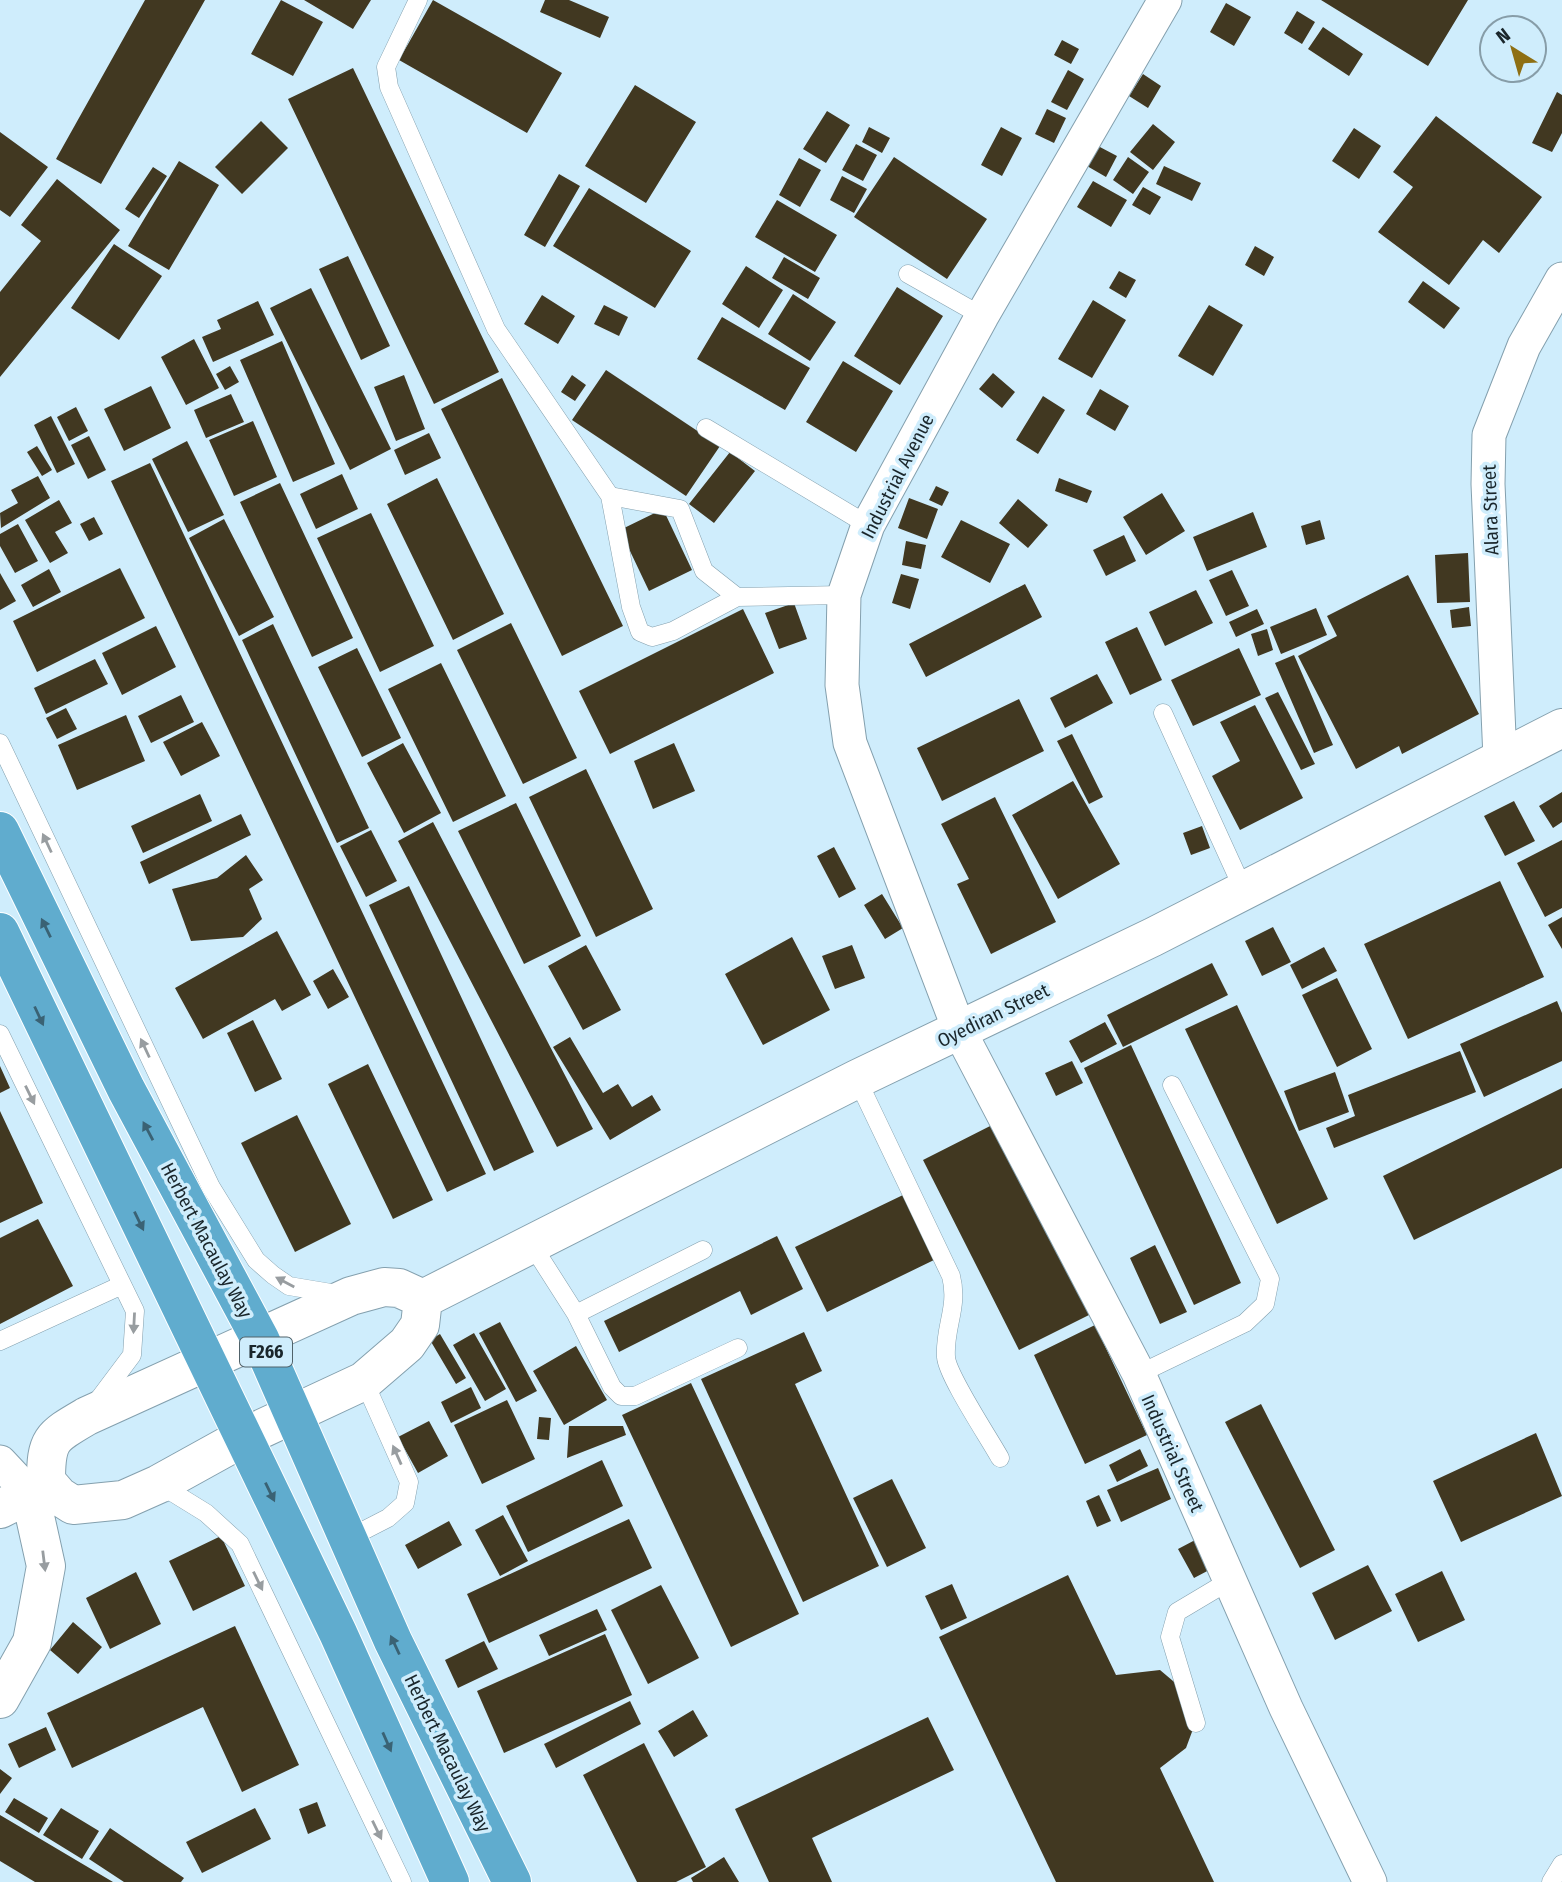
<svg xmlns="http://www.w3.org/2000/svg" width="1562" height="1882" viewBox="0 0 1562 1882" font-family="'Fira Sans Condensed',sans-serif">
  <style>
    .building { fill: #413821 }
    .lines { fill: none; stroke-linecap: round; stroke-linejoin: round }
    .lane-casing { stroke: #84a0ae; stroke-width: 19 }
    .street-casing { stroke: #84a0ae; stroke-width: 35 }
    .secondary-casing { stroke: #84a0ae; stroke-width: 40 }
    .highway-casing { stroke: #fff; stroke-width: 40 }
    .lane { stroke: #fff; stroke-width: 18 }
    .street { stroke: #fff; stroke-width: 33 }
    .secondary { stroke: #fff; stroke-width: 38 }
    .highway { stroke: #60acce; stroke-width: 38 }
    .oneway { fill: #989da0 }
    .oneway2 { fill: #3a6274 }
    .labels { text-anchor: middle; stroke-width: 7; stroke-linejoin: round; paint-order: stroke }
    .shield { fill: #cfedfc; stroke: #50626a; stroke-width: 2 }
    .shield-label { font-size: 18px; font-weight: bold; fill: #1a262b }
    .street-label { font-size: 19px; fill: #1a262b; stroke: #cfedfc }
  </style>
  <rect width="100%" height="100%" fill="#cfedfc"/>
  <path class="building" d="M145,0H205L101,184L56,159Z
    M281,0L323,22L293,76L251,54Z
    M304,0H371L353,29Z
    M433,0L562,73L527,133L399,60Z
    M545,0H569L609,17L600,38L540,12Z
    M1321,0H1468L1428,66Z
    M1226,3L1251,17L1234,46L1210,32Z
    M1297,11L1315,22L1302,44L1284,33Z
    M1323,27L1363,54L1349,76L1308,49Z
    M1062,40L1079,49L1071,64L1054,55Z
    M353,68L499,372L434,404L288,99Z
    M1068,70L1084,79L1067,110L1051,102Z
    M1143,74L1161,86L1148,108L1129,96Z
    M635,85L696,122L646,203L585,166Z
    M1557,92L1562,95V133L1552,152L1532,143Z
    M1047,109L1066,118L1054,143L1035,134Z
    M827,111L850,125L826,163L803,149Z
    M1436,116L1542,197L1499,253L1483,240L1449,285L1378,232L1413,187L1393,172Z
    M261,121L288,148L242,194L215,167Z
    M1153,124L1175,142L1153,170L1130,152Z
    M869,127L890,138L882,153L862,142Z
    M1001,127L1022,138L1002,176L981,165Z
    M1354,128L1381,146L1359,179L1332,161Z
    M0,132L48,167L10,217L0,210Z
    M856,144L877,155L863,181L842,170Z
    M1098,146L1117,156L1106,177L1087,166Z
    M894,157L987,219L947,279L854,217Z
    M1128,157L1149,172L1133,194L1113,180Z
    M799,158L821,170L800,207L779,195Z
    M179,161L219,185L169,270L128,246Z
    M1164,166L1201,183L1192,201L1156,184Z
    M153,167L167,176L139,218L125,209Z
    M559,174L580,186L545,247L524,235Z
    M842,176L867,189L854,213L830,200Z
    M57,179L120,230L0,377V292L41,241L21,225Z
    M1093,181L1127,200L1111,227L1077,207Z
    M1143,187L1161,197L1150,215L1132,205Z
    M589,188L691,251L655,308L553,246Z
    M777,200L837,235L815,272L755,237Z
    M114,244L162,276L119,340L71,308Z
    M1255,246L1274,257L1264,276L1245,265Z
    M348,256L390,346L361,360L319,269Z
    M784,257L820,278L808,299L772,278Z
    M746,266L783,290L759,328L722,304Z
    M1119,271L1136,280L1126,298L1109,288Z
    M1423,281L1460,308L1444,329L1408,302Z
    M897,287L943,316L900,385L854,356Z
    M311,288L391,449L350,470L270,308Z
    M793,294L836,322L810,361L768,334Z
    M542,295L575,316L558,344L524,324Z
    M1093,300L1126,320L1092,378L1058,359Z
    M258,301L274,335L213,362L202,337L221,329L217,320Z
    M604,305L628,317L619,336L594,324Z
    M1209,305L1243,325L1213,376L1178,356Z
    M722,317L810,368L785,410L697,359Z
    M194,339L219,388L186,405L161,357Z
    M282,341L335,464L293,482L240,360Z
    M843,361L893,391L856,452L806,422Z
    M230,366L239,382L225,390L216,374Z
    M606,370L720,446L686,496L572,420Z
    M993,373L1015,392L1002,408L979,389Z
    M404,375L425,429L396,441L374,387Z
    M572,375L586,385L575,401L561,392Z
    M502,378L623,626L562,656L441,409Z
    M151,386L171,428L124,451L104,409Z
    M1100,389L1129,406L1115,431L1086,414Z
    M231,394L244,422L206,438L194,410Z
    M1043,396L1065,410L1038,454L1016,440Z
    M76,407L88,431L69,441L57,417Z
    M51,416L75,464L57,473L34,425Z
    M253,421L277,477L234,496L209,440Z
    M429,433L441,458L405,475L394,450Z
    M89,436L106,470L88,479L71,445Z
    M187,441L224,515L188,532L152,459Z
    M37,446L52,470L42,476L27,452Z
    M730,452L755,471L714,523L689,504Z
    M150,463L486,1174L447,1192L111,481Z
    M342,474L358,509L316,529L300,494Z
    M38,476L50,498L1,528L0,513L18,503L11,490Z
    M437,478L504,614L453,640L387,504Z
    M1059,478L1092,491L1087,503L1055,491Z
    M280,483L353,638L312,657L240,502Z
    M936,486L949,492L942,506L929,500Z
    M1162,493L1185,531L1146,555L1123,517Z
    M909,498L938,509L927,539L898,528Z
    M1018,499L1048,525L1028,548L999,523Z
    M59,500L72,523L55,532L68,553L50,563L25,520Z
    M663,509L692,570L649,591L620,530Z
    M1253,512L1267,547L1207,571L1193,537Z
    M371,513L434,646L380,672L317,538Z
    M94,517L103,534L89,541L80,524Z
    M224,519L274,617L239,636L189,538Z
    M961,520L1010,544L990,583L941,557Z
    M1320,520L1325,539L1306,545L1301,526Z
    M18,524L38,561L15,573L0,546V534Z
    M1124,535L1136,561L1106,576L1093,550Z
    M906,541L926,545L921,569L902,565Z
    M1468,553L1470,602L1437,603L1435,555Z
    M120,568L145,618L37,672L13,621Z
    M49,569L61,592L33,607L21,585Z
    M1232,570L1249,606L1226,616L1209,580Z
    M0,573L16,601L0,610Z
    M901,574L919,579L910,609L892,603Z
    M1408,575L1479,714L1402,754L1399,746L1356,769L1298,656L1337,636L1327,616Z
    M1025,584L1042,617L926,677L909,644Z
    M1196,590L1213,623L1165,646L1149,612Z
    M794,603L807,639L779,649L765,613Z
    M1469,607L1471,626L1452,628L1450,610Z
    M1316,608L1327,635L1281,654L1270,627Z
    M743,609L774,673L610,754L579,691Z
    M1257,609L1264,624L1236,637L1229,622Z
    M511,623L577,758L523,784L457,650Z
    M273,624L369,828L337,843L242,640Z
    M156,626L176,667L122,695L102,653Z
    M1137,627L1162,680L1130,695L1105,642Z
    M1267,629L1273,650L1258,656L1251,634Z
    M357,648L401,738L362,757L318,667Z
    M1239,648L1261,695L1193,726L1171,680Z
    M1294,655L1333,745L1314,753L1275,663Z
    M95,659L108,684L46,714L34,688Z
    M441,663L506,796L453,822L388,689Z
    M1097,674L1113,703L1065,728L1050,698Z
    M1278,692L1315,764L1301,770L1265,698Z
    M181,695L194,722L151,743L138,716Z
    M1019,699L1044,751L942,801L917,748Z
    M1255,705L1303,798L1240,830L1212,776L1240,761L1220,722Z
    M66,708L77,729L57,739L46,718Z
    M126,715L145,761L77,790L58,745Z
    M202,722L220,756L181,776L163,742Z
    M1072,734L1103,797L1089,804L1057,741Z
    M403,743L441,813L404,833L367,763Z
    M674,743L695,791L653,809L634,761Z
    M586,769L653,909L596,937L529,797Z
    M1073,781L1120,864L1058,899L1012,815Z
    M1562,792V822L1553,828L1539,806Z
    M200,794L212,821L143,853L131,826Z
    M995,797L1056,922L991,954L957,884L969,879L941,824Z
    M1514,801L1535,841L1505,856L1484,816Z
    M516,803L581,936L524,964L458,831Z
    M241,814L251,835L149,884L140,862Z
    M433,822L593,1129L557,1147L398,841Z
    M1202,826L1210,848L1191,855L1183,833Z
    M371,830L397,881L366,897L340,846Z
    M1562,840V908L1545,917L1517,863Z
    M834,847L856,889L839,898L817,856Z
    M246,855L263,880L249,889L262,919L243,937L191,941L172,889L217,878Z
    M1500,881L1544,977L1408,1039L1364,944Z
    M409,886L534,1152L494,1171L369,905Z
    M882,894L903,928L885,939L864,905Z
    M1562,917V949L1548,925Z
    M1273,927L1291,962L1262,976L1245,941Z
    M277,931L311,995L282,1011L275,999L203,1039L175,988Z
    M792,937L830,1010L763,1045L725,974Z
    M586,945L621,1010L583,1030L548,966Z
    M852,945L865,978L835,989L822,956Z
    M1324,947L1337,971L1302,989L1290,965Z
    M1212,963L1228,995L1123,1047L1107,1015Z
    M333,969L349,997L328,1009L313,981Z
    M1337,978L1372,1049L1337,1067L1302,995Z
    M1557,1001L1562,1013V1061L1484,1097L1460,1044Z
    M1237,1005L1328,1199L1277,1224L1185,1029Z
    M253,1020L282,1079L255,1092L227,1033Z
    M1105,1022L1117,1044L1081,1063L1069,1041Z
    M570,1037L603,1093L618,1084L632,1107L652,1095L661,1110L610,1140L553,1047Z
    M1131,1045L1241,1283L1194,1305L1084,1068Z
    M1460,1051L1476,1092L1334,1148L1326,1128L1355,1116L1348,1095Z
    M1072,1061L1083,1083L1056,1096L1045,1073Z
    M368,1064L433,1200L393,1219L328,1084Z
    M0,1066L10,1088L0,1093Z
    M1335,1072L1349,1112L1299,1131L1284,1091Z
    M1562,1088V1168L1414,1240L1383,1176Z
    M0,1111L43,1203L0,1223Z
    M297,1115L351,1224L295,1252L241,1143Z
    M1000,1121L1095,1312L1019,1350L923,1160Z
    M903,1195L934,1260L827,1312L795,1247Z
    M38,1219L73,1286L0,1324V1238Z
    M777,1236L803,1289L751,1315L740,1291L619,1352L604,1321Z
    M1155,1245L1187,1312L1160,1324L1130,1258Z
    M500,1322L537,1391L516,1402L479,1333Z
    M1095,1325L1147,1435L1085,1464L1034,1355Z
    M804,1332L822,1371L795,1384L879,1566L803,1602L701,1379Z
    M474,1333L506,1389L485,1401L453,1345Z
    M440,1334L466,1378L456,1384L430,1340Z
    M576,1346L607,1400L564,1425L533,1371Z
    M691,1383L799,1614L731,1647L622,1415Z
    M471,1387L481,1408L451,1423L441,1402Z
    M507,1400L535,1459L482,1484L454,1425Z
    M1261,1404L1335,1550L1300,1568L1225,1422Z
    M539,1417L551,1418L549,1440L537,1439Z
    M429,1421L448,1456L418,1473L398,1437Z
    M569,1426H623L626,1435L567,1458Z
    M1536,1433L1562,1496L1461,1542L1433,1481Z
    M1140,1449L1148,1466L1117,1482L1109,1465Z
    M602,1460L623,1506L528,1552L506,1506Z
    M1158,1468L1171,1499L1121,1522L1107,1490Z
    M892,1479L926,1548L887,1567L853,1498Z
    M1099,1495L1111,1521L1097,1527L1086,1501Z
    M503,1515L528,1561L500,1576L475,1530Z
    M629,1519L652,1568L489,1643L467,1594Z
    M449,1521L462,1545L418,1569L405,1545Z
    M221,1536L245,1586L193,1611L169,1561Z
    M1197,1539L1213,1568L1194,1578L1178,1549Z
    M1368,1565L1392,1611L1335,1640L1312,1593Z
    M1442,1571L1465,1620L1418,1642L1395,1594Z
    M136,1572L161,1624L110,1649L86,1598Z
    M1068,1575L1116,1675L1160,1670L1186,1692L1196,1721L1186,1748L1160,1768L1214,1882H1056L939,1637Z
    M952,1584L967,1618L941,1630L925,1596Z
    M661,1585L699,1658L648,1684L611,1610Z
    M597,1609L607,1630L549,1656L539,1635Z
    M73,1622L102,1647L78,1674L50,1650Z
    M235,1626L299,1765L242,1792L203,1707L72,1768L47,1713Z
    M605,1634L632,1695L504,1753L477,1691Z
    M484,1641L498,1669L458,1688L445,1660Z
    M630,1701L641,1724L556,1768L544,1744Z
    M693,1710L708,1736L674,1757L658,1731Z
    M928,1717L954,1770L812,1838L832,1882H769L735,1809Z
    M46,1727L56,1750L19,1768L8,1744Z
    M644,1743L706,1867L676,1882H637L583,1775Z
    M0,1769L12,1778L0,1794Z
    M14,1798L48,1818L39,1833L5,1812Z
    M317,1802L326,1826L308,1834L299,1809Z
    M61,1808L99,1831L82,1859L43,1835Z
    M255,1808L271,1839L202,1873L186,1842Z
    M0,1815L113,1882H35L0,1861Z
    M110,1828L184,1878L181,1882H124L89,1859Z
    M724,1857L739,1882H693L691,1878Z"/>
  <g class="lines">
    <defs>
      <path id="lane" d="M418,0L386,67L389,87L496,329L610,496L680,509L704,571L737,597
        M908,274L982,316
        M706,428L868,525
        M610,496L631,607L640,632L652,637L673,631L737,597L844,595
        M1163,713L1244,891
        M0,743L211,1187L256,1260L273,1275L289,1286L337,1294
        M0,1034L135,1311L132,1355L96,1403
        M857,1079L951,1276C959,1307 944,1327 946,1357C947,1375 989,1438 1000,1458
        M532,1245L576,1314L612,1387L621,1396H635L738,1348
        M576,1314L703,1250
        M0,1341L122,1285
        M1139,1374L1245,1323L1265,1304L1270,1279L1172,1085
        M159,1484L206,1513L240,1544L402,1882
        M349,1538L388,1518L405,1503L409,1482L364,1381
        M1196,1723L1170,1637L1177,1612L1229,1581
        M1551,1882L1562,1864"/>
      <path id="street" d="M1165,0L982,316L868,525L844,595L842,685L850,743L960,1032L1139,1374L1286,1708L1370,1882
        M1500,758L1488,484L1489,435L1524,346L1562,279
        M0,1462L30,1494"/>
      <path id="secondary" d="M384,1287L399,1288L423,1299L420,1325L407,1344L364,1381L244,1437L159,1484L123,1500L73,1505L59,1496L46,1481C46,1439 51,1437 87,1416L351,1296Z
        M423,1299L857,1079L1153,937L1562,728
        M0,1509L30,1494L46,1481
        M0,1699L32,1642L46,1566L30,1494"/>
      <path id="highway" d="M0,831L126,1089L260,1339L393,1641L512,1882
        M0,932L338,1633L450,1882"/>
    </defs>
    <use href="#lane" class="lane-casing"/>
    <use href="#street" class="street-casing"/>
    <use href="#secondary" class="secondary-casing"/>
    <use href="#highway" class="highway-casing"/>
    <use href="#lane" class="lane"/>
    <use href="#street" class="street"/>
    <use href="#secondary" class="secondary"/>
    <use href="#highway" class="highway"/>
  </g>
  <defs><path id="oneway-solid" d="M-6-.8H1V-3.2L6.5 0L1 3.2V.8H-6Z" transform="scale(1.75)"/></defs>
  <g class="oneway">
    <use href="#oneway-solid" transform="translate(47 843) rotate(-115)"/>
    <use href="#oneway-solid" transform="translate(145 1048) rotate(-115)"/>
    <use href="#oneway-solid" transform="translate(30 1095) rotate(64)"/>
    <use href="#oneway-solid" transform="translate(285 1282) rotate(-152)"/>
    <use href="#oneway-solid" transform="translate(134 1323) rotate(93)"/>
    <use href="#oneway-solid" transform="translate(397 1455) rotate(-114)"/>
    <use href="#oneway-solid" transform="translate(44 1561) rotate(83)"/>
    <use href="#oneway-solid" transform="translate(258 1581) rotate(64)"/>
    <use href="#oneway-solid" transform="translate(377 1830) rotate(64)"/>
  </g>
  <g class="oneway2">
    <use href="#oneway-solid" transform="translate(46 928) rotate(-116)"/>
    <use href="#oneway-solid" transform="translate(39 1016) rotate(65)"/>
    <use href="#oneway-solid" transform="translate(148 1131) rotate(-118)"/>
    <use href="#oneway-solid" transform="translate(139 1221) rotate(64)"/>
    <use href="#oneway-solid" transform="translate(270 1492) rotate(64)"/>
    <use href="#oneway-solid" transform="translate(395 1645) rotate(-115)"/>
    <use href="#oneway-solid" transform="translate(387 1742) rotate(66)"/>
  </g>
  <g class="labels">
    <rect class="shield" x="240" y="1337.5" width="52" height="29" rx="5"/>
    <g class="shield-label">
      <text x="266" y="1358">F266</text>
    </g>
    <g class="street-label">
      <text transform="translate(897 476) rotate(-63)" y="7">Industrial Avenue</text>
      <text transform="translate(1490 510) rotate(-92)" y="7">Alara Street</text>
      <text transform="translate(993 1015) rotate(-26)" y="7">Oyediran Street</text>
      <text transform="translate(207 1240) rotate(62)" y="7">Herbert Macaulay Way</text>
      <text transform="translate(1173 1453) rotate(66)" y="7">Industrial Street</text>
      <text transform="translate(448 1753) rotate(64)" y="7">Herbert Macaulay Way</text>
    </g>
  </g>
  <g transform="translate(1513 49) rotate(323)"><circle r="33" fill="#cfedfc" stroke="#879da8" stroke-width="2"/>
  <path d="M0-5L12 26L0 18L-12 26Z" fill="#8e6f13"/>
  <text y="-10" font-size="19" font-weight="bold" text-anchor="middle" fill="#1a262b">N</text>
  </g>
</svg>
